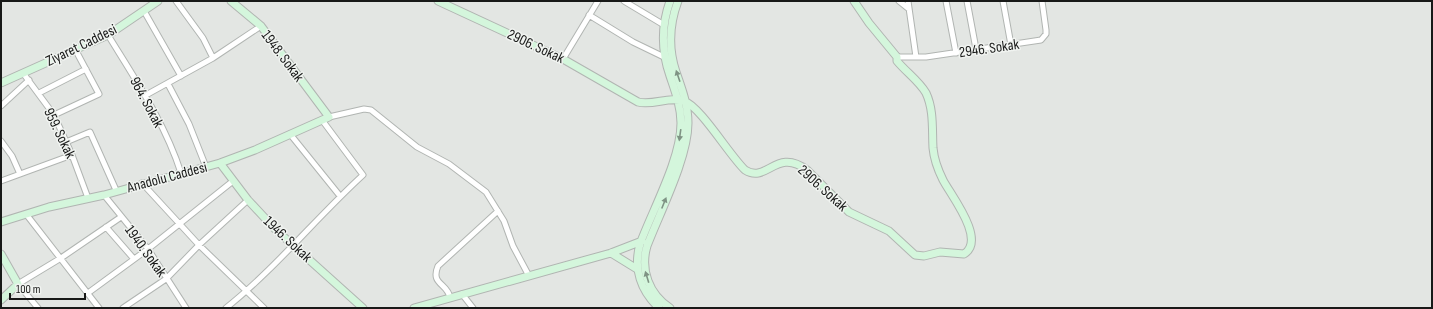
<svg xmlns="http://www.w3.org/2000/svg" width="1433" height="309" viewBox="0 0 1433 309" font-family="'Sofia Sans Condensed',sans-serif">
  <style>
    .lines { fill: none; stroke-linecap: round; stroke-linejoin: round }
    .street-casing { stroke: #b1b5b2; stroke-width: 7 }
    .secondary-casing { stroke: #b1b5b2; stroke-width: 9 }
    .street { stroke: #fff; stroke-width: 5 }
    .secondary { stroke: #d4f6dc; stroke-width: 7 }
    .oneway { fill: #7f9384 }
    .labels { text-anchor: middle; stroke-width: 3; stroke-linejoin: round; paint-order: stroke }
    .street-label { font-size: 15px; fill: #181918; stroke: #f0f3f0 }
  </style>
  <rect width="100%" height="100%" fill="#e3e6e3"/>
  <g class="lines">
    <defs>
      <path id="street" d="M176,1L203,38L213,58
        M624,1L664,25
        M899,1L909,9
        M908,1L916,57
        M946,1L956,53
        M967,1L976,49
        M1003,1L1011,45
        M144,11L181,76
        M589,15L633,42L666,58
        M108,35C135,79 165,123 181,173
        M897,57H926L1041,40L1046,34V30L1042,1
        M563,59L598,1
        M23,73L54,115L72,155L88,198
        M168,84L189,124L206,167
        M39,93L86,69
        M146,95L213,58L261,26
        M1,106L29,80
        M54,115L99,94L75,49
        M329,117L364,109L371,110L417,147L449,164L486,192L504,221L513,246L529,276
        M290,134L340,196
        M1,141L12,156L20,174
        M66,142L90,132L116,190
        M1,181L72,155
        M142,183L199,245L264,308
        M104,195L148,249L186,308
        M26,214L99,308
        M106,227L134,259
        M88,293L148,249L233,181
        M462,294L473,308
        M450,298C448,283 430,285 438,266L498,211
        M38,308L18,284L61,258L121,217
        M123,308L166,279L199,245L248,200
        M226,308C276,268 316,218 363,175L322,120"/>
      <path id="secondary" d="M438,1L563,59L638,102C653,106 669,96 684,101C700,106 730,156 745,170C767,184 776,147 807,170L849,212L889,231L915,255L924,256L940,252L964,254C987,240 950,194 943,180C938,170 934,159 933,148C932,130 934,110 926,93C919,81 906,72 897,61V57L869,23L854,1
        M1,83L108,35L158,1
        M220,163L248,200L275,229L363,308
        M1,222L49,207L104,195L220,163L255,150L329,117L261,26L231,1
        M611,253L637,269
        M1,254L18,284L1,300
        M414,308L611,253L642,241
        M659,308C641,291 633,269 640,244C653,209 681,159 681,123C681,106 675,91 670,76C661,50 661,26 670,1
        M670,308C649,294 640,270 647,246C660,212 688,158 688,123C688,105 682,89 676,72C668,48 669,25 678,1"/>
    </defs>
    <use href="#street" class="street-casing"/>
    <use href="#secondary" class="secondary-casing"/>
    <use href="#street" class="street"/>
    <use href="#secondary" class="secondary"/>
  </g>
  <defs><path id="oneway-solid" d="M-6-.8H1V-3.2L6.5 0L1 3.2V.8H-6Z"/></defs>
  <g class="oneway">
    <use href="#oneway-solid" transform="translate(678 76) rotate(-109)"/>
    <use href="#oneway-solid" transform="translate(680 135) rotate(98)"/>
    <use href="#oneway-solid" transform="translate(664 203) rotate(-68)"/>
    <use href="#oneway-solid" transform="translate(647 277) rotate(-107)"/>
  </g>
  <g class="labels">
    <g class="street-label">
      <text transform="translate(81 45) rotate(-26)" y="5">Ziyaret Caddesi</text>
      <text transform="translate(536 46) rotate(25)" y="5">2906. Sokak</text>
      <text transform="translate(989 48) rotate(-8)" y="5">2946. Sokak</text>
      <text transform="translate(283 56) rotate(53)" y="5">1948. Sokak</text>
      <text transform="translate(147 102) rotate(62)" y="5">964. Sokak</text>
      <text transform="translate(60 133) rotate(64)" y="5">959. Sokak</text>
      <text transform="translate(167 177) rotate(-15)" y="5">Anadolu Caddesi</text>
      <text transform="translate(823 188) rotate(42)" y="5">2906. Sokak</text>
      <text transform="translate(288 239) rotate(43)" y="5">1946. Sokak</text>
      <text transform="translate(146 251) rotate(54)" y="5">1940. Sokak</text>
    </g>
  </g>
  <rect width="1433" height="309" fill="none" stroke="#181918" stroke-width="4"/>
  <path d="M10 293v6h75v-6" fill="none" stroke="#181918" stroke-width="2"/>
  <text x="16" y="293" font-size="12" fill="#181918" stroke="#f0f3f0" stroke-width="3" paint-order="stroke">100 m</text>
</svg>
